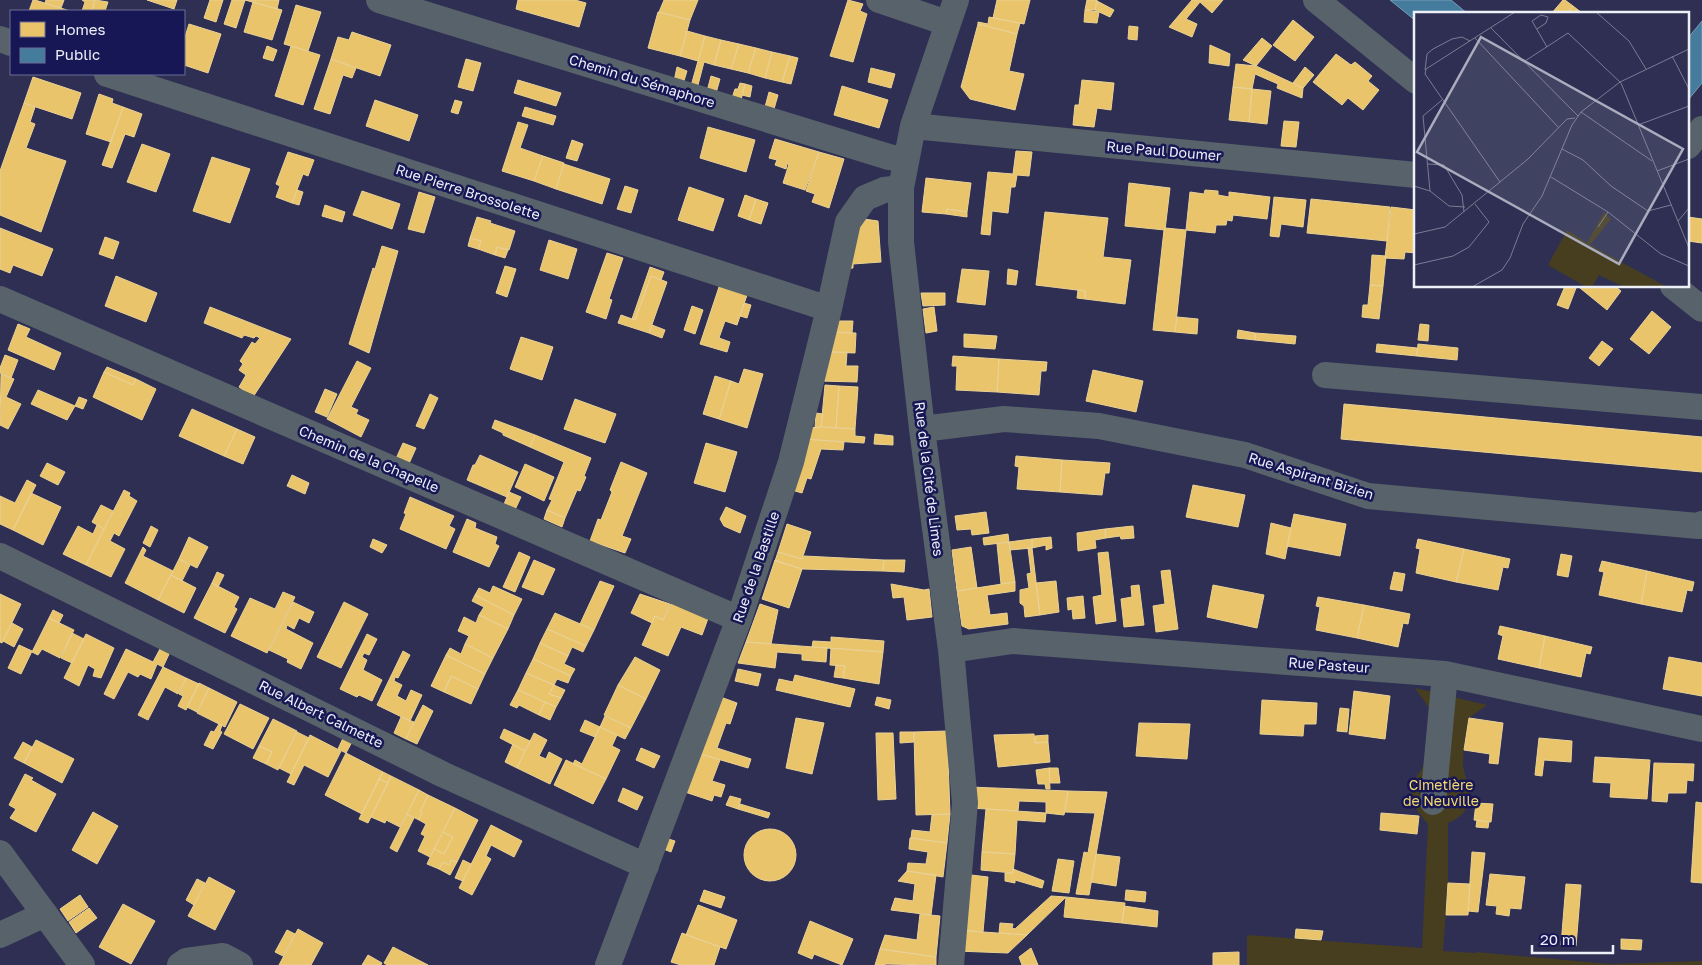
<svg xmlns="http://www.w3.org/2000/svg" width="1702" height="965" viewBox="0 0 1702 965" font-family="'Golos Text',sans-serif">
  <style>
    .green { fill: #463e1f }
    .homes { fill: #e9c46a; stroke: #ead195 }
    .public { fill: #457b9d; stroke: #789eb8 }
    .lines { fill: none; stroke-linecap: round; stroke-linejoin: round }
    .minor { stroke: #57626a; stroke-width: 26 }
    .labels { text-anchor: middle; stroke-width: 5; stroke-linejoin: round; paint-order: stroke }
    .street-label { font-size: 14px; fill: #eef0f8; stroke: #171755 }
    .park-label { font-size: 14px; fill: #f5da71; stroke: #171755 }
    .inset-road { fill: none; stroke: #7b7c94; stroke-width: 1 }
    .view { fill: #abacbe; fill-opacity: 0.15; stroke: #abacbe; stroke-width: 2.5 }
    .inset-edge { fill: none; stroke: #eef0f8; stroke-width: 2.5 }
  </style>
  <rect width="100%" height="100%" fill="#2e2f52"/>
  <path class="green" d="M1415,688L1487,705L1469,718C1466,734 1463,749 1463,765C1464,774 1467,779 1469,787C1474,804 1463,817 1448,823V883L1443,951L1475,953L1476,952L1610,964L1702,961V965H1247V935L1422,948L1428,824C1417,811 1405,797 1415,779C1418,774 1423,769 1424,762C1428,745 1428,726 1429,708Z"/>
  <path class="homes" d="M33,0H35L70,11H29Z
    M46,0H64L61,8L45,3Z
    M82,0H95L92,11H82L85,2Z
    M95,0L108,2L105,11H92Z
    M147,0H177L174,9Z
    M210,0H223L216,22L204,18Z
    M232,0H245L236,28L224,24Z
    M245,0H279L277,9Z
    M518,0H575L586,3L579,27L516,9Z
    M664,0H698L690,20L659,12Z
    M848,0L863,4L860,11L867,14L853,62L830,56Z
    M997,0H1030L1024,24L993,18Z
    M1087,0H1097L1095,10H1085Z
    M1192,0H1223L1212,13L1200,2L1186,19L1197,24L1192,37L1169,27Z
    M1563,0H1565L1573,6L1566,14H1551Z
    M1097,1L1114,10L1110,17L1095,10Z
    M253,2L282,10L272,40L244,32Z
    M296,5L321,12L308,51L284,44Z
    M1573,6L1582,13V14H1566Z
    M1085,10L1099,12L1097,23L1084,22Z
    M658,12L690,20L680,56L648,48Z
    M989,17L1020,23L1017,34L978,24V22L988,24Z
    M1293,20L1314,37L1295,61L1273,45Z
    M189,24L221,34L208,73L184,65V40Z
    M978,24L1017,34L1009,71L1024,74L1015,110L970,99L961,87Z
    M1129,26L1138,27L1137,40L1128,39Z
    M687,31L705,36L698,61L680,56Z
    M352,32L391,45L380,76L331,59L338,37L349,40Z
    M705,36L721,40L714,65L704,62L698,85L691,86Z
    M1262,38L1272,46L1256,66L1243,60Z
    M721,40L739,44L731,69L714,65Z
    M739,44L756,48L748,73L731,69Z
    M1210,45L1230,54L1229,66L1209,63Z
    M267,46L277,50L273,61L263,58Z
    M291,46L320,55L303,105L275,96Z
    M756,48L772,52L765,78L748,73Z
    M772,52L790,56L782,82L765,78Z
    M1336,54L1351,65L1355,62L1372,76L1368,81L1379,90L1363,110L1348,98L1342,105L1313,82Z
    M790,56L798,58L791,84L782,82Z
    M331,59L356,68L352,78L343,75L330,114L314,109Z
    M466,59L481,63L473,91L458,87Z
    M1236,64L1256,66L1303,88L1302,98L1277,88L1278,84L1255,74L1252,89L1233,87Z
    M677,67L687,71L683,84L674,81Z
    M1305,67L1314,75L1303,88L1293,83Z
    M871,68L895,74L891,88L868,82Z
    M711,76L720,79L716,93L707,91Z
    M33,77L81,93L72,119L24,103Z
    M518,80L561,93L556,106L514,93Z
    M1082,80L1114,83L1111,110L1097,108L1094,127L1073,125L1075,105H1079Z
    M740,83L745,84L741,100L732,98L735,89H738Z
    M745,84L752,86L750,97L742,95Z
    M842,86L888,100L879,128L834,115Z
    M1233,87L1252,89L1249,122L1229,120Z
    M1252,89L1271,91L1267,124L1249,122Z
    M769,92L778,95L774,109L765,107Z
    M99,94L113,99L112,103L123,107L111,142L86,134Z
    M375,100L418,115L409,141L366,126Z
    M455,100L462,102L458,114L451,112Z
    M24,103L35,107L30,122L35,124L26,148L66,161L41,232L0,215V171Z
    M123,107L142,114L134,137L125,134L112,168L102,165Z
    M525,107L556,116L553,125L522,116Z
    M1284,121L1299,122L1296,147L1281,146Z
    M518,122L528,125L520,148L543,156L534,181L502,171Z
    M708,127L755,140L746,172L700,158Z
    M775,139L819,152L805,190L783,183L789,164H787L786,169L775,165L777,160L769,158Z
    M572,140L583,144L577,161L566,158Z
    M142,144L170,154L156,192L127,182Z
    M1016,151L1032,152L1029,176L1017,175L1015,187H1011L1008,213L992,211L990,235L981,234L988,172L1013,174Z
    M288,152L314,160L308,176L303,174L292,203L276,197L280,186L276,184Z
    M819,152L844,159L829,208L812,202L815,194L806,191Z
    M543,156L564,163L556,189L534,181Z
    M212,157L250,169L230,223L193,211Z
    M564,164L610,179L602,204L556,189Z
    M926,178L971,183L967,212L947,209L946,214L922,212Z
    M1129,183L1170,188L1165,230L1125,226Z
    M625,186L638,190L631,213L617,209Z
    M689,187L724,199L713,231L678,220Z
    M297,190L303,192L299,205L292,203Z
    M1205,190L1218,191V195L1229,197V192L1270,197L1267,219L1233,215L1232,221L1227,220L1226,225H1216L1215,233L1186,230L1190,192L1204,194Z
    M362,191L400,204L392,229L353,215Z
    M419,192L435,197L424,233L408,229Z
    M745,195L756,199L749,220L738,216Z
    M1274,197L1306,200L1303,227L1281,224L1279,237L1270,236Z
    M756,199L768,203L761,224L749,220Z
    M1311,199L1390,207L1387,241L1307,233Z
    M325,205L345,212L342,222L322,216Z
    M1391,207L1416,210V253L1405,252L1404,259L1385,258Z
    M947,209L967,212V217L946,214Z
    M1045,212L1108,218L1103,257L1131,260L1125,304L1085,299V291L1036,285Z
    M477,217L491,221L490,223L515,231L509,250L497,247L495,255L478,249L481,241L470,238Z
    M1688,217L1702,219V243L1688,241Z
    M857,218L878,221L881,262L853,264V268L845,269Z
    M0,228L53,249L42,276L13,265L10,273L0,269Z
    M1165,228L1186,230L1175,332L1153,330L1164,230Z
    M105,237L119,242L113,259L99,254Z
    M470,238L481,241L478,249L468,246Z
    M549,240L577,249L568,279L540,270Z
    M382,246L398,251L369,353L349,344L373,268L375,269Z
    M497,247L508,250L505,258L495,255Z
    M607,253L623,258L609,299L612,300L606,319L586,312Z
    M1372,255L1386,256L1383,286L1370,285Z
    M505,266L516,269L507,297L496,293Z
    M650,267L664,272L661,280L651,276L635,320L632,319Z
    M962,269L989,271L985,305L957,302Z
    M1008,269L1018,271L1016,285L1007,284Z
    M116,276L157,293L146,322L105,306Z
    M651,276L667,282L649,333L618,323L621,315L635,320Z
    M720,284L748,292L737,325L725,321L719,338L730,342L727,352L700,344Z
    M1370,285L1383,286L1379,319L1362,317L1363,305H1368Z
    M1565,286L1576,288L1568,309L1557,305Z
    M1582,286H1615L1621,291L1607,310L1580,288Z
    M1078,290L1085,291V299L1077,298Z
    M921,293H945V305L923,306Z
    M744,303L751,305L747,318L740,316Z
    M692,306L703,310L695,334L684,330Z
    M210,307L291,339L253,397L239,387L246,375L239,370L243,364L240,361L252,342L255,344L260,338L256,336L254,338L244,335L242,338L204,323Z
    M934,307L937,331L926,333L923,309Z
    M1652,311L1671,327L1649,354L1630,339Z
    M1177,317L1198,319L1197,334L1175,332Z
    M834,321H853L852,333L831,332Z
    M18,324L30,329L26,337L61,353L54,370L8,350Z
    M1420,324L1429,325L1428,341L1418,340Z
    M652,325L665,330L662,338L649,333Z
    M1238,330L1255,333V340L1237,338Z
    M831,332L856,333L855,353L827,352Z
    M1255,333L1296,336L1295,344L1255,340Z
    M964,334L997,336L995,349L964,347Z
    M521,337L553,347L542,380L510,369Z
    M1602,341L1613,349L1599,366L1589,358Z
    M1377,344L1417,348V356L1376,352Z
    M1418,344L1458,348L1457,360L1417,356Z
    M827,352H847L846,366H858L857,382L820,381Z
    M5,355L18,360L11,378L0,373V368Z
    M953,356L999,359L997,392L956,390L957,366H952Z
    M999,359L1047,362L1046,371H1041L1039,395L997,392Z
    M357,361L371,368L351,407L358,410L356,414L369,420L361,437L327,419Z
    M107,367L136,379L133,385L104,372Z
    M744,369L763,374L747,428L719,419L731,381L739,384Z
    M1093,370L1143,381L1136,412L1086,401Z
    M104,372L133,385L136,379L156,389L142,420L93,397Z
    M1,374L14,379L6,397L21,404L8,429L0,425Z
    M715,376L731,381L719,419L703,414Z
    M825,385L839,386L836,428L821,427Z
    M839,386L858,387L855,429L836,428Z
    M325,389L337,394L327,417L315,412Z
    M38,390L75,406L67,420L31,404Z
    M430,394L438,398L424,429L416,426Z
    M79,397L87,400L83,409L75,406Z
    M575,399L616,414L605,443L564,429Z
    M1344,404L1702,437V472L1341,439Z
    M192,409L237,429L224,456L179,436Z
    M816,413L823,414L821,427L815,428Z
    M495,420L535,435L530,447L503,435V433L492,428Z
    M824,427L855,429V436L865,437L864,443L803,439L806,428Z
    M237,429L255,437L243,464L224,456Z
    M875,434L893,436V445L874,444Z
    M535,435L591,458L584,476L586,477L580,491L577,490L565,518L547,510L552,500L549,499L564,462L530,447Z
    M803,439L844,442L843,450L821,449L811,479L807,478L802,493L788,489Z
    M403,443L416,448L407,468L394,463Z
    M706,443L737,452L725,492L694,483Z
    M480,455L518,472L507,497L467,480L473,465H475Z
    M1016,456L1062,460L1060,492L1017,489L1019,467L1015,466Z
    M1062,460L1110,463L1109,473H1105L1102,495L1060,492Z
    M621,462L647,473L622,536L631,539L625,553L590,541L598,519L601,520L612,492L610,490Z
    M47,463L65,472L58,485L40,476Z
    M525,464L554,477L544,501L515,487Z
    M292,475L309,483L305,494L287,486Z
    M27,480L36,485L13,530L0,524V496L15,503Z
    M1193,485L1245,495L1238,527L1186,517Z
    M124,490L130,493L129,496L137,501L119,536L114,533L110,541L125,549L111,577L86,565Z
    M509,492L521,497L513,514L502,509Z
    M31,493L61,507L43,545L13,530Z
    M410,497L454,516L449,526L455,529L446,549L400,529L406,514L404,513Z
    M101,505L113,511L104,529L92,522Z
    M726,507L746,516L740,533L724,526L720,519Z
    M547,510L565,518L562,527L544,519Z
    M986,512L989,533L972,535L971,529L957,530L955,516Z
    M1294,514L1346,524L1340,556L1287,546Z
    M467,519L476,523L475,528L497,537L495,544L499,546L489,567L453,552Z
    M1271,523L1291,528L1285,559L1266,554Z
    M787,524L811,532L802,559L778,552Z
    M97,525L104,529L86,565L63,554L78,526L93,534Z
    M151,526L158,530L150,547L143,543Z
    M1133,526L1134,538L1121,539L1120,536L1106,538L1105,529Z
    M1105,529L1106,538L1095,540L1096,548L1078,551L1077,533Z
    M1008,534L1009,542L984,545L983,538Z
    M189,537L208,547L197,568L179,559Z
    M1051,537L1052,548L1046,550V545L1032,548V539Z
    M373,539L387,545L382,553L370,547Z
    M1032,539V548L1010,550L1009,542Z
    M1418,539L1464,549L1456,582L1416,573L1420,549L1416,548Z
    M1009,542L1015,582L1001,584L997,544Z
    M143,547L146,550L143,556L173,571L158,600L125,583Z
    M971,547L977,588L957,591L952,550Z
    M1028,548H1032L1040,615L1025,617L1024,606L1020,603V590L1029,588L1027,574L1031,573Z
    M1464,549L1510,559L1508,568L1503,567L1498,590L1456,582Z
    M519,552L530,557L515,592L503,587Z
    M778,552L802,559L804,556L884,560L883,571L802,569L775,561Z
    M1108,552L1116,621L1096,624L1093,597L1102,595L1098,553Z
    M1561,554L1572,556L1568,577L1557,575Z
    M179,559L190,565L182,581L171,575Z
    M534,560L555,569L543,595L522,587Z
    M775,560L802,569L789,608L762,599Z
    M884,560H905L904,572L883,571Z
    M1602,561L1647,571L1641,604L1599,595L1604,572L1599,571Z
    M1170,570L1178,629L1156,632L1153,606L1165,604L1161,571Z
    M1647,571L1694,582L1692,591L1687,590L1682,612L1641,604Z
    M217,572L224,575L218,587L212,583Z
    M1394,572L1405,574L1402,591L1390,589Z
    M171,575L196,588L184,613L158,600Z
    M600,581L614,586L594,630L580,624Z
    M1056,581L1059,612L1040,615L1036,583Z
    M1015,582V591L987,595L990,615L1007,613L1008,624L969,629L962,626L957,591Z
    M212,583L239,597L234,607L237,609L225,633L194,618Z
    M891,584L924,590L929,589L932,617L907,620L904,597L893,598Z
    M1139,585L1144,625L1124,627L1121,599L1132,597L1131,586Z
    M1213,585L1264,595L1257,628L1207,617Z
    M493,586L522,599L514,615L475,595L479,588L490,593Z
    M283,592L295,597L267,653L231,636L250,598L275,609Z
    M0,594L21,604L2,643L0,642Z
    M640,594L670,604L663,620L655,616L652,623L631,613Z
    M475,595L514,615L508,629L479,615L484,607L472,601Z
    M1083,596L1085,618L1073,619L1072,609L1068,610L1067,598Z
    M1318,597L1364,605L1357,638L1316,630L1320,607L1316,606Z
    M673,600L710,613L702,635L681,627L668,656L642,645L655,616L663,620Z
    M293,602L314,612L309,623L299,618L294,629L287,625L286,629L313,643L301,669L287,662L288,659L269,650Z
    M344,602L368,614L341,668L317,657Z
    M760,604L778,610L771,644L746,642Z
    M1364,605L1410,614L1408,624L1403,623L1398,647L1357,638Z
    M53,610L63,615L59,623L49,618Z
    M555,613L594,630L586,646L547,629Z
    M479,615L508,629L493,658L465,644L469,636L458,631L464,617L476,623Z
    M49,618L74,630L60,658L42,649L38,655L32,652Z
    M12,623L23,629L14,647L3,641Z
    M1500,626L1545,636L1539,668L1498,659L1503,636L1498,634Z
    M547,629L586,646L583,652L572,647L568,656L540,643Z
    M72,633L84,639L72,663L61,658Z
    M86,634L114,648L101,678L93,676L95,669L88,665L79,686L64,678Z
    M367,634L377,639L369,655L364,653L362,657L367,660L363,670L382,680L372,701L359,695L357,697L340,689Z
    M1545,636L1592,647L1590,654L1586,653L1581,677L1539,668Z
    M831,637L884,641L883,652L812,647L813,641L831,642Z
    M746,642L827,648L826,662L802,660V654L777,652L775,668L738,663Z
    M540,643L568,656L564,664L575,669L571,676L533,659Z
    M465,644L493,658L485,674L446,655L450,648L461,654Z
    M19,645L32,651L21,674L8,668Z
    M161,647L170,652L163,667L157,664L151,679L140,674L138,677L128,672L114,699L104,694L126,649L153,662Z
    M831,648L883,652L879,684L843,678L845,666L830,665Z
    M403,651L410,655L398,678L395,677L394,681L402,685L397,696L406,701L411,690L422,695L410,721L377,705Z
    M446,655L485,674L478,689L451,676L444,692L431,686Z
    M635,657L660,670L646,699L618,685Z
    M1669,657L1702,663V696L1663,689Z
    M533,659L571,676L568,683L557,679L554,685L526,673Z
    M836,665L845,666L843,678L834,677Z
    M163,667L186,678L178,694L165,687L148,720L138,715Z
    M738,669L761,674L758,686L735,681Z
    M526,673L554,685L549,694L561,698L556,707L518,690Z
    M795,675L855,689L850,707L776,690L779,679L793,682Z
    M451,676L478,689L471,704L444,692Z
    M186,678L199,684L186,710L178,706L183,696L179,694Z
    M199,683L209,688L197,712L187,707Z
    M554,685L565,690L561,698L549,694Z
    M618,685L646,699L631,728L604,715Z
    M209,688L237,702L225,727L197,713Z
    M518,690L545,702L539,715L519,705L517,708L510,705Z
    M1354,691L1390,696L1385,739L1349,734Z
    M715,695L737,703L730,724L726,723L717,748L751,759L748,768L694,752Z
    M877,697L891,700L889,709L875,705Z
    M1262,700L1317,703L1316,724H1304L1303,736L1260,734Z
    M545,702L556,707L550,720L539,715Z
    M240,704L269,718L253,749L224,734Z
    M423,705L433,711L417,744L406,739Z
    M1340,708L1349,709L1347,732L1337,731Z
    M605,716L631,728L625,739L600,727Z
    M401,717L414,722L406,739L394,733Z
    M796,718L824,723L812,774L786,768Z
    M1469,718L1503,723L1498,764L1489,763L1490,754L1464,750Z
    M273,719L297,731L278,770L266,764L272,752L259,746Z
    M585,720L600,727L595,737L580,731Z
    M1139,723L1190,724L1187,759L1136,756Z
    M219,724L222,725L220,731L222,732L213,749L204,745L211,731L214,732Z
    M600,727L617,735L612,746L620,750L606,779L573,764L575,760L582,764Z
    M504,729L530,741L525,751L500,738Z
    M947,731L950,814L916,815L914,732Z
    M297,732L309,738L291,774L279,768Z
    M900,732H914V742L900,743Z
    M534,733L547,740L539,756L546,759L549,752L562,759L550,784L517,768Z
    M876,733H893L896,799L878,800Z
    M1034,734L1035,743L1048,742L1050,762L998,767L994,735Z
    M310,735L341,751L328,777L304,765L294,785L287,782Z
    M1048,735V742L1035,743V736Z
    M344,736L353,740L346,753L338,749Z
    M1539,738L1572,741L1571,762L1544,760L1542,776L1535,775Z
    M36,740L74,759L62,783L24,763Z
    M23,742L32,747L24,763L14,758Z
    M513,744L525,751L517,768L505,762Z
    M259,746L272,752L266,764L253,758Z
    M641,748L660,756L654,768L636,760Z
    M346,753L383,772L362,814L325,795Z
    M697,753L720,760L712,781L725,785L721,797L714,795L712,801L682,791Z
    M1595,757L1650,760L1647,799L1610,797L1611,783L1593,782Z
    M566,760L606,779L593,804L554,785Z
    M1654,763L1694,764L1693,781L1687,780L1686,793H1668L1667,802L1652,801Z
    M1049,768H1058L1060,783H1050Z
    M1049,768L1050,789H1046L1045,784H1038L1036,770Z
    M383,772L391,776L388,783L379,779Z
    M25,774L33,778L31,780L56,794L36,832L10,818L16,809L9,805Z
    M391,776L419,790L400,827L386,820L385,823L371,817Z
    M379,779L388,783L368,823L359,819Z
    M970,787L1068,791L1064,815L1046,813V802L1019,801L1018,811L970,808Z
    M623,788L643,797L637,810L618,801Z
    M419,790L428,795L420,812L422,813L419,820L407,814Z
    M1068,791L1107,792L1089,895L1076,894L1084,852L1088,853L1095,813L1065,812Z
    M428,795L455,808L430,857L418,851L425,836L421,834L426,824L419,820L422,813L420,812Z
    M730,796L741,799L738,809L726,805Z
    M1696,802L1702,803V883L1691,882Z
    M1476,803L1493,804L1491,822L1474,820Z
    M740,804L770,813L768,818L738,809Z
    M455,808L478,820L457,862L451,860L449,865L443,862L439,869L427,864L434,849L444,854L453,837L443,832Z
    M986,809L1046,813L1045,822L1017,820L1015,854L982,852Z
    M93,812L118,826L97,864L72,850Z
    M1381,813L1419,816L1417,834L1380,830Z
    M407,814L414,818L397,852L390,848Z
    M950,814L947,843L911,838L912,830L930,832L932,815Z
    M1477,820L1489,822L1488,828L1476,827Z
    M491,825L522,841L514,857L491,845L486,856L491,859L472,895L459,888Z
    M744 855a26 26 0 1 1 52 0a26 26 0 1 1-52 0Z
    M443,832L453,837L444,854L434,849Z
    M665,838L675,841L671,852L661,848Z
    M910,838L947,843L943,877L907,871L908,863L926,864L928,852L909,849Z
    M982,852L1015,854L1013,873L981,870Z
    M1472,852L1485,853L1478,912L1468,911Z
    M1096,854L1120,857L1116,886L1091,882Z
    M1058,859L1074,861L1069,893L1052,891Z
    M451,860L457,862L450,875L439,869L443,862L449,865Z
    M463,860L471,864L463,881L455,878Z
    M1013,869L1044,881L1042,888L1015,880V883L1005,881V873H1013Z
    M907,871L936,875L931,915L891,910L895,898L913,901L915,884L898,881Z
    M963,874L988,877L983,932L958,930Z
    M1490,874L1525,877L1521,909L1510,908L1509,916L1496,914L1497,906L1486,905Z
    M209,877L235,891L215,930L188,916Z
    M197,879L205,883L194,905L186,900Z
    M1448,883L1470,884L1468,915H1446Z
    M1566,884L1581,885L1576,946L1561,945Z
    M704,890L725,897L721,908L700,901Z
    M1126,890L1146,892L1145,902L1125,900Z
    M80,895L88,907L68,921L60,909Z
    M1051,896L1066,897L1027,935L999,933L1000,923L1013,924L1012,928L1015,929Z
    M1066,897L1125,903L1122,923L1064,917Z
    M123,904L155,921L131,964L99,947Z
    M698,905L737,920L726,949L686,935Z
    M1124,906L1158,911L1157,927L1122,923Z
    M89,908L97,918L76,933L69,922Z
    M920,914L940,916L936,957L880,949L885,935L917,940Z
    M810,921L853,939L842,965L814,954L812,959L798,953Z
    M298,929L323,943L311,965H279Z
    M1296,929L1323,931L1321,940L1295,938Z
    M287,930L295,934L283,956L275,952Z
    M958,930L983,932L1027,935L1008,953L956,951Z
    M682,933L720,947L714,965H681L671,962Z
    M1621,939L1642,940L1641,950L1621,949Z
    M393,947L428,965H387L384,963Z
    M1031,948L1038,965H1022L1019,957Z
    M880,949L936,957V965L885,964V965H875Z
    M1239,952V965H1213V953Z
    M368,955L382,963L381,965H362Z"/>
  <path class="public" d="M1390,0H1451L1468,14H1416V21Z
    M1702,21V83L1688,100V38Z"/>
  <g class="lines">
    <path class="minor" d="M379,0L889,157L906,160
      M879,0L947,23
      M1316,0L1416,81
      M0,39L11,43
      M107,74L829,309
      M913,126L1416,175
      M1688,146L1702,129
      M1673,286L1702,309
      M0,299L739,619
      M1325,375L1702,407
      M922,429L1004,419L1099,426L1245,455L1368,496L1698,526L1702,524
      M0,556L444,775L646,866
      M951,650L1013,641L1445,674L1702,729
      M1433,802L1445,674
      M0,853L82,965
      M0,935L45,914
      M180,965L186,961L223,956L240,965
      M608,965L739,619L791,462L829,309L848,222L865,198L884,190L901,188
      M951,965L965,803L951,650L922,429L901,242V188L913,126L956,0"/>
  </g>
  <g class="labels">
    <g class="street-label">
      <text transform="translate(642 81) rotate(17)" y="5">Chemin du Sémaphore</text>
      <text transform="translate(1164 151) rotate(5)" y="5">Rue Paul Doumer</text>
      <text transform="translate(468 192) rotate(18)" y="5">Rue Pierre Brossolette</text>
      <text transform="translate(369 459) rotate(23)" y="5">Chemin de la Chapelle</text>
      <text transform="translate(1311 476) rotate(17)" y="5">Rue Aspirant Bizien</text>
      <text transform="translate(929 479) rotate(83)" y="5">Rue de la Cité de Limes</text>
      <text transform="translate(756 567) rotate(-71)" y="5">Rue de la Bastille</text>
      <text transform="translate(1329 665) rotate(4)" y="5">Rue Pasteur</text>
      <text transform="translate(321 714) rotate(26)" y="5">Rue Albert Calmette</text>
    </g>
    <g class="park-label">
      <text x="1441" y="790">Cimetière<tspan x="1441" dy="16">de Neuville</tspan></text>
    </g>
  </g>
  <g transform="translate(1414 12)">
    <rect width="275" height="275" fill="#2e2f52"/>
    <path d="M190,200L197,207L176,233L253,275H210L185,263L178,275H172L134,253L153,218L173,231Z" fill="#463e1f"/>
    <path class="inset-road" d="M182,0L215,29L232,57M77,16L164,104M123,17L132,11L134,5L127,3L118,9L133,35M61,26L145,116M258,44L275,77M111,49L154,21L207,71L275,236M11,58L13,42L19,37L38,27L48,25L56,29M11,62L86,170M11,62L12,57L101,0M167,100L238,149M224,113L275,94M148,137L169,148L197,174L234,199L257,193M14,152L30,153L48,183L50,200M243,159L275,147M137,165L194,200L247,242L275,254M0,174L16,179L35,194L51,195M16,179L9,104L28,88M264,209L275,196M184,215L194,200M0,222L31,215L114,147L153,107L161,106M0,253L39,244L55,235L75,210L61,192M58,275L88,258L96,246L109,212L128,184L158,113L167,100L206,70L275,37"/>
    <path class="view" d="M67,25L269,137L205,252L3,140Z"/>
    <rect width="275" height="275" class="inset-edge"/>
  </g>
  <rect x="10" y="10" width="175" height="65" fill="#171755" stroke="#6d6e96"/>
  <rect x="20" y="22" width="25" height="15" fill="#e9c46a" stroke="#6d6e96"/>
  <text x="55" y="35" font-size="15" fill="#eef0f8">Homes</text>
  <rect x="20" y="48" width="25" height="15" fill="#457b9d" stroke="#6d6e96"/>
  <text x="55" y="60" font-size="15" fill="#eef0f8">Public</text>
  <path d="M1532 945v8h81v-8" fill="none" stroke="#eef0f8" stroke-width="2.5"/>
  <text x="1540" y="945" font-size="15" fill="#eef0f8" stroke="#171755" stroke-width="4" paint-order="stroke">20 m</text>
</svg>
